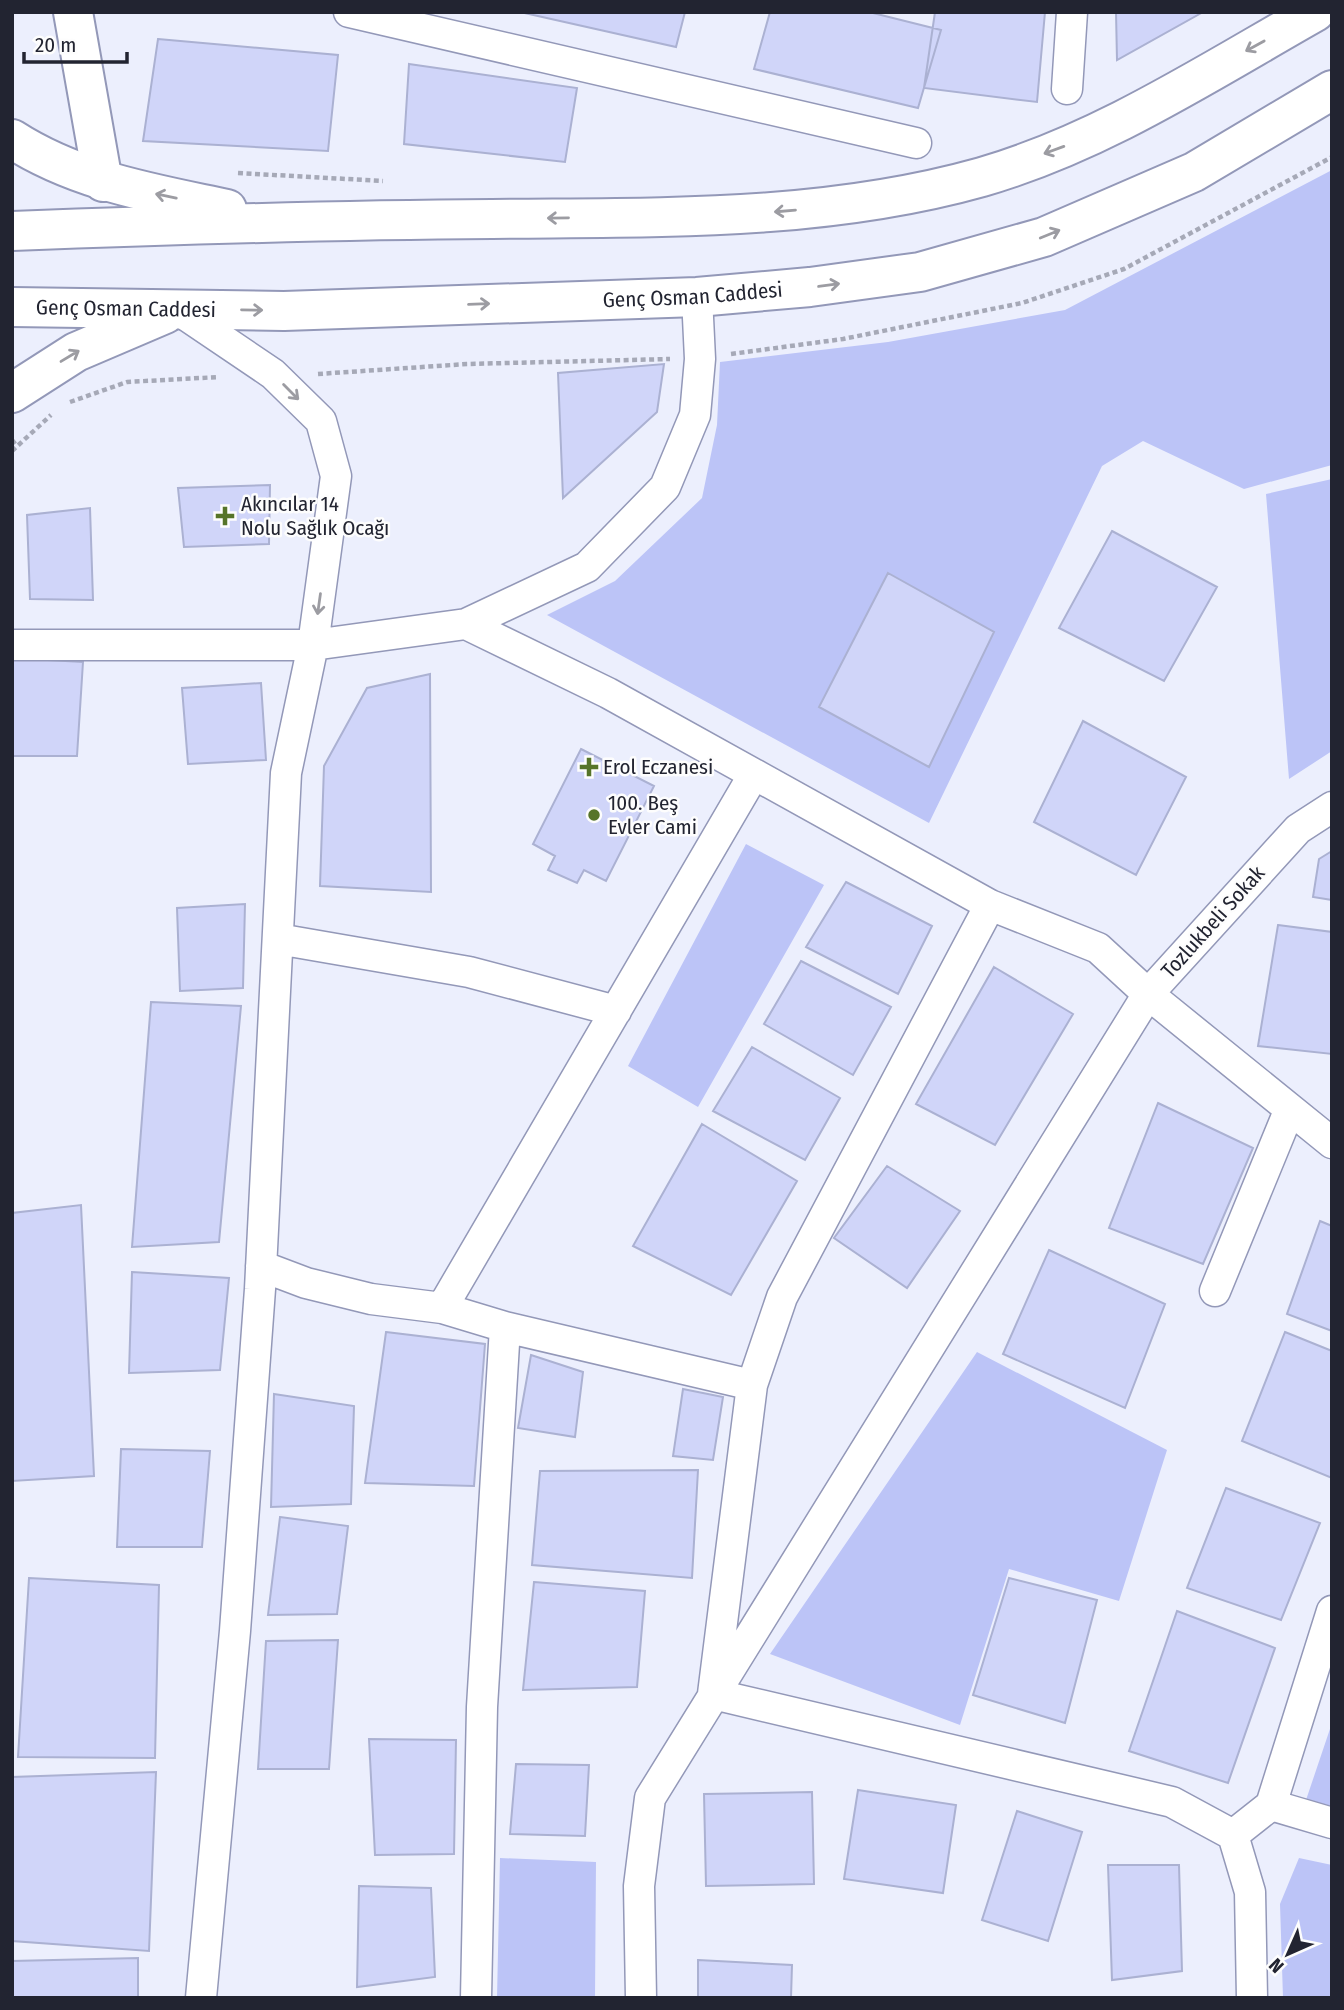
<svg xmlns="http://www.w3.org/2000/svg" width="1344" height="2010" viewBox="0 0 1344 2010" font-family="'Fira Sans Condensed',sans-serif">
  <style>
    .green { fill: #bcc4f7 }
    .building { fill: #d0d5f9; stroke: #abb1d2; stroke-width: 2 }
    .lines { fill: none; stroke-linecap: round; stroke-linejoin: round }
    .street-casing { stroke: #9398b8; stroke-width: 33 }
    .secondary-casing { stroke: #9398b8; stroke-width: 42 }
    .path { stroke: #a6a9b7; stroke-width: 4.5; stroke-dasharray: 5 3.5; stroke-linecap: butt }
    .street { stroke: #fff; stroke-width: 30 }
    .secondary { stroke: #fff; stroke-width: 38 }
    .oneway { stroke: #9c9ca2 }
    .poi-dot { fill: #567429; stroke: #fdfdfd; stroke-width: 2.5 }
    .labels { text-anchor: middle; stroke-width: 5; stroke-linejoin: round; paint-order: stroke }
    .street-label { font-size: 21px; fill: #222431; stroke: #fdfdfd }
    .poi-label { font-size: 21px; fill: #222431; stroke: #fdfdfd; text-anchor: start }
  </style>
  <rect width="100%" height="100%" fill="#eceffd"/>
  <path class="green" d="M1332,170V465L1244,489L1143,441L1102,466L929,823L547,615L615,581L702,498L717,425L720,362L888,342L1065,310Z
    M1332,479V751L1289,779L1266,494Z
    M746,844L824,885L698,1107L628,1066Z
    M977,1352L1167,1450L1119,1601L1009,1569L960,1725L770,1654Z
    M1332,1723V1806L1306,1800Z
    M500,1858L596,1862L595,1998H497Z
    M1299,1858L1332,1865V1998H1283L1280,1904Z"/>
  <path class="building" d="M520,12H685L676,47Z
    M770,12H869L941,30L918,108L754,69Z
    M935,12H1045L1037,102L924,88Z
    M1116,12H1203L1117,60Z
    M158,39L338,55L328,151L143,141Z
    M409,64L577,88L565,162L404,144Z
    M664,364L657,412L563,498L558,373Z
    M270,485L269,544L184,547L178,488Z
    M90,508L93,600L30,599L27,515Z
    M1112,531L1217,587L1164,681L1059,628Z
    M888,573L994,632L929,767L819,707Z
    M12,658L83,662L77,756H12Z
    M430,674L431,892L320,886L324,766L367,688Z
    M261,683L266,760L188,764L182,688Z
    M1083,721L1186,777L1136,875L1034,822Z
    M581,749L654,786L606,881L584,870L577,883L548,870L555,856L533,844Z
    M1332,851V900L1313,897L1319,859Z
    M846,882L932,926L898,994L806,947Z
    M245,904L243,988L180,991L177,908Z
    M1278,925L1332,932V1054L1258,1046Z
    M801,961L891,1007L853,1075L764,1024Z
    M994,967L1073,1014L995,1145L916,1104Z
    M151,1002L241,1006L219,1242L132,1247Z
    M752,1047L840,1098L805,1160L713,1111Z
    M1158,1103L1253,1148L1203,1264L1109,1228Z
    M702,1124L797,1181L731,1295L633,1246Z
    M887,1166L960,1211L907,1288L834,1238Z
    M81,1205L94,1476L12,1481V1213Z
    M1320,1221L1332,1226V1331L1287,1314Z
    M1049,1250L1165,1304L1125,1408L1003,1354Z
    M132,1272L229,1278L220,1370L129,1373Z
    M386,1332L485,1344L474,1486L365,1483Z
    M1285,1332L1332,1351V1478L1242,1441Z
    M531,1355L583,1372L575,1437L518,1428Z
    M683,1389L723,1397L713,1460L673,1456Z
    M274,1394L354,1406L351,1504L271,1507Z
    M121,1449L210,1451L202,1547H117Z
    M698,1470L692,1578L532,1565L540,1471Z
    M1226,1488L1320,1523L1281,1620L1187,1588Z
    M280,1517L348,1526L337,1614L268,1615Z
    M29,1578L159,1585L155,1758L18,1757Z
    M1009,1578L1097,1600L1065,1723L973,1695Z
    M534,1582L645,1591L637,1687L523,1690Z
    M1177,1611L1275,1648L1228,1783L1129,1751Z
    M338,1640L329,1769H258L266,1641Z
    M369,1739L456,1740L454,1854L375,1855Z
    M516,1764L589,1765L585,1836L510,1834Z
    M156,1772L149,1951L12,1941V1777Z
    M858,1790L956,1805L943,1893L844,1879Z
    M812,1792L814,1884L706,1886L704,1794Z
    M1017,1811L1082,1832L1048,1941L982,1920Z
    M1108,1865H1179L1182,1971L1112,1980Z
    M359,1886L431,1888L435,1977L357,1987Z
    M138,1958V1998H12V1961Z
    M698,1960L792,1965L791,1998H698Z"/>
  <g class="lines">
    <defs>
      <path id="street" d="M349,12L916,143
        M1067,89L1072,12
        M466,624L587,567L665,487L695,415L700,359L697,297
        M12,645H313L336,476L321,421L273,374L177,309
        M1332,807L1298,829L1148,994L1332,1143
        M278,939L469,972L616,1011
        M261,1266L306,1283L371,1299L442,1308L505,1327
        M1215,1291L1289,1111
        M442,1308L754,774
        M752,1385L782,1297L990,905
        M1271,1805L1332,1611
        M1233,1835L1271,1805L1332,1823
        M201,1998L235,1631L260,1289L286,773L313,645L466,624L608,693L990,905L1098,948L1148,994L650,1798L639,1886L641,1998
        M476,1998L482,1707L505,1327L752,1385L713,1694L1172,1802L1233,1835L1250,1892L1252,1998"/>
      <g id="secondary">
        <path d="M73,12L103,182"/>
        <path d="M12,139C77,181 152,193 227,209"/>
        <path d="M12,231C172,225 332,220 492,219C657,217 822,222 982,177C1102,142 1207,73 1315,12"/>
        <path id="s1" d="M12,307L284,311L697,297L810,287L920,272L1044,237L1194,172L1332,90"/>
        <path d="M12,393L76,352L165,314"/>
      </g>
    </defs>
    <use href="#street" class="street-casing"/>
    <use href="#secondary" class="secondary-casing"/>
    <path class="path" d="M238,173L383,181
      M731,354L843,339L1022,303L1124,269L1332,157
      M318,374L467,364L670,359
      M70,402L127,382L219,377
      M12,440L17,446
      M12,451L51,415"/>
    <use href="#street" class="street"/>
    <use href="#secondary" class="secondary"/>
  </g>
  <defs><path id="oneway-shaft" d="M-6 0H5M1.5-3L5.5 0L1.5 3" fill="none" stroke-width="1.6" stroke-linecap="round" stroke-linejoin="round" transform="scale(1.75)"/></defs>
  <g class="oneway">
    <use href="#oneway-shaft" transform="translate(1255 46) rotate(151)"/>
    <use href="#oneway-shaft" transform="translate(1054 150) rotate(160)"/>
    <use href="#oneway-shaft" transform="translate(166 196) rotate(-168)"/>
    <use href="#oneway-shaft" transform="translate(785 211) rotate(175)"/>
    <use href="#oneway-shaft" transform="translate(558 218) rotate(179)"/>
    <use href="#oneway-shaft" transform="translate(1050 234) rotate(-22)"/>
    <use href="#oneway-shaft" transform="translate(829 285) rotate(-8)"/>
    <use href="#oneway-shaft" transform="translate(479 304) rotate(-2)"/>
    <use href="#oneway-shaft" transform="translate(252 310) rotate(1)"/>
    <use href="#oneway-shaft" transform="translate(70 356) rotate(-31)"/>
    <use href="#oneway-shaft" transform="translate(291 392) rotate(45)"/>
    <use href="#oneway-shaft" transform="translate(319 604) rotate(98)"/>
  </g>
  <g class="poi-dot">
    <path d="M221.5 505.5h7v7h7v7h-7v7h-7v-7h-7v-7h7z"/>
    <path d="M585.5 756.5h7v7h7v7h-7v7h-7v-7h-7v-7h7z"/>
    <circle cx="594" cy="815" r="7"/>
  </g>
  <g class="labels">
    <g class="street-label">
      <text dy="7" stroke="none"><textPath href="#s1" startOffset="681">Genç Osman Caddesi</textPath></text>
      <text dy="7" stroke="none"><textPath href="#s1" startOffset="114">Genç Osman Caddesi</textPath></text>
      <text transform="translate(1213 922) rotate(-48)" y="7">Tozlukbeli Sokak</text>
    </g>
    <g class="poi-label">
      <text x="241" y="511">Akıncılar 14<tspan x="241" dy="24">Nolu Sağlık Ocağı</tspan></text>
      <text x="603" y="774">Erol Eczanesi</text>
      <text x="608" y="810">100. Beş<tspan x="608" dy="24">Evler Cami</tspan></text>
    </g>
  </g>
  <rect width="1344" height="2010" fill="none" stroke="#222431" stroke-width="28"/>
  <g transform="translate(1288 1954) rotate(225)" stroke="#fdfdfd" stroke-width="5" paint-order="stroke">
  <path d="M0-5L12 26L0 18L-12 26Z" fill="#222431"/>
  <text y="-10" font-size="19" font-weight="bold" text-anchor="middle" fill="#222431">N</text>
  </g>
  <path d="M24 52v10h103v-10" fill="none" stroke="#222431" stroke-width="3.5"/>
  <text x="35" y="52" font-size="21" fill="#222431" stroke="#fdfdfd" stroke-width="5" paint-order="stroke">20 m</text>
</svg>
